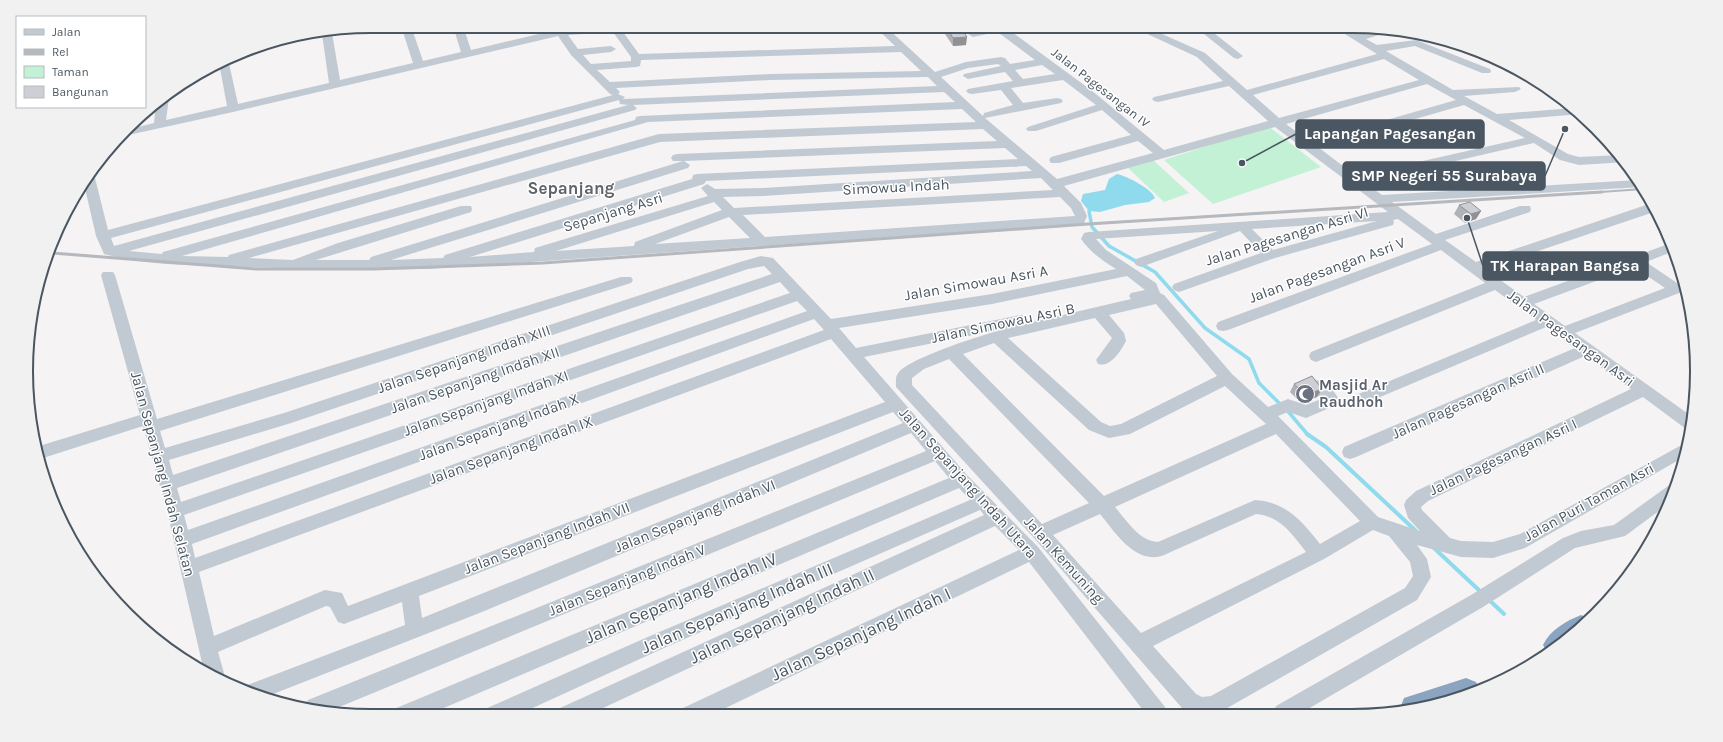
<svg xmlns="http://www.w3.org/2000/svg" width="1723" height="742" viewBox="0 0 1723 742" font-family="Karla,sans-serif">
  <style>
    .green { fill: #c3f1d5 }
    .water { fill: #90daee }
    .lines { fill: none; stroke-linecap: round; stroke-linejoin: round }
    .stream-far1 { stroke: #90daee; stroke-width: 3.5 }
    .stream { stroke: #90daee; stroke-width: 4 }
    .minor { fill: #c1cad2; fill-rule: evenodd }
    .motorway { fill: #8ba5c1; fill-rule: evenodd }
    .rail-far1 { stroke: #b5b8bd; stroke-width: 2 }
    .rail { stroke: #b5b8bd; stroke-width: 3 }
    .wall { fill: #b0b2b7 }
    .shaded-wall { fill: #909195 }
    .building { fill: #cdcfd5; stroke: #909195 }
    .labels { text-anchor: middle; stroke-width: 3; stroke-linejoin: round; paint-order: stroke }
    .far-street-label { font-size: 13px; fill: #4a5661; stroke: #fff }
    .street-label { font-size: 15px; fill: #4a5661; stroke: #fff }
    .worship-label { font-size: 15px; font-weight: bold; fill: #5b616d; stroke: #fff; text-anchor: start }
    .quarter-label { font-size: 17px; font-weight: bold; fill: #5f6368; stroke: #fff }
    .near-street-label { font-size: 18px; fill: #4a5661; stroke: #fff }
    .rim { fill: none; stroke: #4a5661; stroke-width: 2 }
    .leader { fill: none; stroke: #4a5661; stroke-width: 1.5 }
    .callout-dot { fill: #4a5661; stroke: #fff; stroke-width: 1.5 }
    .callout { fill: #4a5661; stroke: #4a5661; stroke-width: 1.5 }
    .callout-label { font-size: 16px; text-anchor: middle; font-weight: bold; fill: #fff }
  </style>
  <rect width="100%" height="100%" fill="#f5f3f3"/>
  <path class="green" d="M1268,126L1321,167L1213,204L1164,160Z
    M1153,160L1189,193L1164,202L1128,168Z"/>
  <path class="water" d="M1117,174C1127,176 1152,189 1155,198L1149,202L1125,205L1100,212L1089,211L1081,201L1083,194L1105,190L1109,179Z"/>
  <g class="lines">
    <path class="stream-far1" d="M1089,211L1092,227L1109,246L1155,272L1205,328L1249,359L1259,383L1281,405
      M1286,409L1308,435"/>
    <path class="stream" d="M1307,434L1326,447L1416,531
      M1434,548L1482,593
      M1488,599L1504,614"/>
    <path class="minor" d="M401,26H411L423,61L461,52L453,26H463L471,50L556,30L554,26H564L565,29L609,26H812L807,29L623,32L639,54L895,46L874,26H885L935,72L966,62L1001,57L1005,58L1010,64L1035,60L999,33L996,32L973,37L968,34L969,32L984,28L982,26L1003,28L1032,26L1031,28L1012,32L1091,90L1164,150L1268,121L1229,86L1158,102L1154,101L1152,99L1154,97L1223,81L1197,57L1130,26H1144L1205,53L1247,90L1377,54L1332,26H1344L1359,34L1375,30L1388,32L1366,39L1377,45L1416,40L1490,69L1491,71L1490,73H1482L1415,46L1386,51L1453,90L1519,87L1521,89L1515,92L1464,96L1497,114L1574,108L1581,114L1509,120L1568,154L1579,157L1621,155L1626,162L1579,165L1560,160L1534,143L1364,182L1382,195L1638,180L1642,187L1392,202L1436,234L1520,206H1530L1531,209L1530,212L1445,240L1476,262L1652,203L1657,211L1485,269L1524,297L1671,243L1674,251L1646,262L1677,283L1685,281L1687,290L1575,333L1694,418L1691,431L1686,429L1643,397L1428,501L1421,507L1422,510L1450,538L1461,541L1493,542L1520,534L1687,442L1684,457L1525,548L1493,558L1461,557L1417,545L1427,559L1431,577L1417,600L1222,711C1209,716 1194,715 1182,708L1034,538L896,387C896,382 895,376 899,372C912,357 990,332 1013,327L864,357L967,475L1038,547L1165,707L1168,714H1146L1029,562L711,715H680L683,708L1019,550L995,526L588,715H557L560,708L984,515L980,510L664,648L515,716H482L485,709L650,636L970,500L959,488L425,716H391L394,709L949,478L935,461L332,710L306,705L308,700L926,451L911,433L482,612L263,698L244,689L245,686L405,625L402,602L344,624L338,622L330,607L326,606L218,652L224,673L222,677L203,667L167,511L143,426L40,459L36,447L140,415L101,275L103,272H113L115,275L157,419L621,277H631L633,280L631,283L160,431L165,448L284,413L740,262L761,256L773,258L831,319L992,294L1116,269C1103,261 1090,252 1081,239L1084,233L1089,232L1388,212L1275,127L1064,186L1081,203L1087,216L1084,223L1079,224L428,269C360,270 292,269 225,266C184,265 143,265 104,254L96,236L84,184L92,175L95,178L108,230L613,95L610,94L571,55L558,36L233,112L124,136L130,129L154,123L156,103L166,95L169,98L166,120L227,106L219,63L228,59L238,104L329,83L322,34L332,33L340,80L413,63ZM613,32L631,57V61L591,64L583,55L611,52L616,49L611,46L578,49L568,35ZM901,52L921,71L770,74L610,82L597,70L636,67L640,66L641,60ZM1384,59L1419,80L1279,118L1253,95ZM998,64L1001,66L964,74L963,76L968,79L1005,72L1013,81L968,89L966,91L968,93L972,94L1001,90L1013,105L984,113L983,116L941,77L968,68ZM1042,65L1055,74L1023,79L1015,70ZM928,77L937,86L623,99L625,97L618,94L620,92L616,88L770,80ZM1063,80L1096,105L1028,127L1026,129L1028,131H1036L1102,110L1131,135L1051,157L1049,160L1051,163H1059L1138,141L1153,153L1057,179L985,118L1061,103L1063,101L1061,99L1057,98L1023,103L1011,88ZM1427,84L1456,100L1310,142L1286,124ZM944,92L955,102L640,116L636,117L635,120L163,252L162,254L129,251L635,110L637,108L633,105ZM619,100L620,104L628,105L114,246L111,238ZM1464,105L1525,138L1356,176L1318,147ZM962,109L976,122L659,134L229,255L228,257L182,256L648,122ZM983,129L997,141L677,154L673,155L671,158L673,161H683L371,257L369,260H316L471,212L472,209L471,206H461L338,243L293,260L249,258L660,142ZM1005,148L1018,159L697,174L693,175L692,179L445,255L443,258L391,260L688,168L690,165L684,161ZM1026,166L1032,171L763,188L715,189L707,184L701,188L708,196L535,248L534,252L470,257L704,184L706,181ZM1041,178L1053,190L734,208L723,197L763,196ZM1060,197L1071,208L1075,216L765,237L743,215ZM714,202L722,210L635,242L634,246L556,251ZM729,217L750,238L655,244ZM1398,219L1432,244L1218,322L1216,326L1218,330L1223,331L1228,330L1441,250L1485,283L1311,352L1309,356L1311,360L1316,362L1321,360L1495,290L1536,320L1356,395L1353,399L1356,403L1361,405L1366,403L1546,327L1575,348L1344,447L1342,452L1344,457L1350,459L1356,457L1585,356L1631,389L1416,491L1406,500L1404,505L1408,518L1420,531L1378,517L1278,416L1288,412L1306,418L1334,406L1338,398C1333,389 1323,377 1312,381L1309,385L1321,399L1306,405L1288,399L1268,407L1232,374L1164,295L1160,293L1156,283L1106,250L1096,239L1218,231L1136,259L1134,262L1136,265L1141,267L1240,231L1261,253L1174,284L1172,287L1174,290L1179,292L1275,258L1393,225L1394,222L1393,220ZM1377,221L1273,250L1252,229ZM764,266L772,274L173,475L169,460L291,423L748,269ZM1634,267L1665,288L1565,326L1534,304ZM1127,276L1145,290L1131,293L1129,296L1131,299L1024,324L1028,320L1026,316L1021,315L856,348L839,328L992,304ZM780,282L790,293L181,502L177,488ZM797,301L807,311L188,530L184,515ZM1156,304L1217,376L1121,424L1110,426L1101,422L1008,338L1095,318L1112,338L1096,360L1098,364C1110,368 1121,351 1126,341L1124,333L1109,315ZM814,319L824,330L195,558L192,544ZM831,339L885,402L348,606L342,593L325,590L214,636L199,572ZM994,343L1089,430L1109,438L1130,434L1225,386L1266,424L1104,496L963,354ZM949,359L1089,503L1042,524L912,385V378L924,369ZM893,412L903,423L422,618L419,596ZM1276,434L1360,521L1320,544C1302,521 1286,502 1255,500L1158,542C1139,541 1127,521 1115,507ZM1100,514C1115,532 1136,566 1164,555L1256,514C1280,516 1292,534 1306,552L1141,633L1053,535ZM1373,530L1389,536L1410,562L1413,576L1405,588L1211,696L1202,697L1196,694L1153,646L1324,559Z
      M1194,26H1205L1243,56L1238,59L1234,58Z
      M1218,26H1229L1231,29L1226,32L1222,31Z
      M1674,484L1677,485L1667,505L1625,536L1575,548L1483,607L1301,713H1273L1276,706L1471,595L1563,538L1581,531L1614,525L1668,486Z"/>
    <path class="motorway" d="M1581,615L1590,619L1579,631L1547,652L1543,645C1550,630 1566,621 1581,615Z
      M1466,678L1476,682L1479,688L1401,712L1400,708L1404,698Z"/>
    <path class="rail-far1" d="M1586,193L1643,189"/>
    <path class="rail" d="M52,253L257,269H374L543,263L1088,224L1602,192"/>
  </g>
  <path class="wall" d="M946,26L966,45L953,46L945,34Z
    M1459,205L1481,211L1476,219L1465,223L1454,214Z
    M1294,384L1322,389L1317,397L1303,402L1299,401L1290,392Z"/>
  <path class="shaded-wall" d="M967,37L966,45L953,46V38Z
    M1481,211L1476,219L1465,223L1471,214Z
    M1322,389L1317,397L1303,402L1308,394Z"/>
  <path class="building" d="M946,26H960L967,37L953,38Z
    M1470,202L1481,211L1471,214L1459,205Z
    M1312,376L1322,389L1308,394L1304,393L1294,384Z"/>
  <defs>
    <symbol id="mosque-disc" viewBox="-11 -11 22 22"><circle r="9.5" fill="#6b7280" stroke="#fff"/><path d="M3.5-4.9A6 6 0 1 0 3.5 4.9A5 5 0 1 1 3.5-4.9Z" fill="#fff"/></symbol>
  </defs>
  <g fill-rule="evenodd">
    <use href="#mosque-disc" x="1294" y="383" width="22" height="22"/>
  </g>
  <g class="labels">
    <g class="far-street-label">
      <text transform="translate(1101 87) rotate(38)" y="5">Jalan Pagesangan IV</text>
    </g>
    <g class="street-label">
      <text transform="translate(896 187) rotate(-3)" y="5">Simowua Indah</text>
      <text transform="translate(613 212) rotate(-17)" y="5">Sepanjang Asri</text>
      <text transform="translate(1287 236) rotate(-17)" y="5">Jalan Pagesangan Asri VI</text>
      <text transform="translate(1327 270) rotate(-20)" y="5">Jalan Pagesangan Asri V</text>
      <text transform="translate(976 283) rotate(-10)" y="5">Jalan Simowau Asri A</text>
      <text transform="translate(1003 323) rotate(-12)" y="5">Jalan Simowau Asri B</text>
      <text transform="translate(1571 338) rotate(36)" y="5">Jalan Pagesangan Asri</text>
      <text transform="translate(464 359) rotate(-19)" y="5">Jalan Sepanjang Indah XIII</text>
      <text transform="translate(475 380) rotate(-19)" y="5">Jalan Sepanjang Indah XII</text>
      <text transform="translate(1468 401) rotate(-24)" y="5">Jalan Pagesangan Asri II</text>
      <text transform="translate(486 403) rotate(-19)" y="5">Jalan Sepanjang Indah XI</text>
      <text transform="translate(499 427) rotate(-20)" y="5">Jalan Sepanjang Indah X</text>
      <text transform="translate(511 450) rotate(-20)" y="5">Jalan Sepanjang Indah IX</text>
      <text transform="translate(1503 457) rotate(-25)" y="5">Jalan Pagesangan Asri I</text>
      <text transform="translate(163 474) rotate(75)" y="5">Jalan Sepanjang Indah Selatan</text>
      <text transform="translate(968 483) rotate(48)" y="5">Jalan Sepanjang Indah Utara</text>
      <text transform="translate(1589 502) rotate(-29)" y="5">Jalan Puri Taman Asri</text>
      <text transform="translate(695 516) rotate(-22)" y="5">Jalan Sepanjang Indah VI</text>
      <text transform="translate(547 538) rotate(-21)" y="5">Jalan Sepanjang Indah VII</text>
      <text transform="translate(1064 560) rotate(48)" y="5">Jalan Kemuning</text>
      <text transform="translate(627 580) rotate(-22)" y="5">Jalan Sepanjang Indah V</text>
    </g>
    <g class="worship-label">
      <text x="1319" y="390">Masjid Ar<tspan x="1319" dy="17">Raudhoh</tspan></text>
    </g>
    <g class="quarter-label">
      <text x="571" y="194">Sepanjang</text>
    </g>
    <g class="near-street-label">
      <text transform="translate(681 598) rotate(-23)" y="6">Jalan Sepanjang Indah IV</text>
      <text transform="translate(737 608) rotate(-23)" y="6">Jalan Sepanjang Indah III</text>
      <text transform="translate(782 616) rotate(-25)" y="6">Jalan Sepanjang Indah II</text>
      <text transform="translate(861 634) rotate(-25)" y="6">Jalan Sepanjang Indah I</text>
    </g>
  </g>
  <path d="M0 0H1723V742H0ZM371 33H1352A338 338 0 0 1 1690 371V371A338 338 0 0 1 1352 709H371A338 338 0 0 1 33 371V371A338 338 0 0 1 371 33Z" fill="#f1f1f2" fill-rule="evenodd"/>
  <path class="rim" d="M371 33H1352A338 338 0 0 1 1690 371V371A338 338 0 0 1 1352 709H371A338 338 0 0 1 33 371V371A338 338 0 0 1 371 33Z"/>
  <path class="leader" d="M1242 163L1296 134M1565 129L1545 176M1467 218L1483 266"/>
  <g class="callout-dot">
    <circle cx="1242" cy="163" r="4"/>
    <circle cx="1565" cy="129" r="4"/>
    <circle cx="1467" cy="218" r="4"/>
  </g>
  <g class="callout">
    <rect x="1296" y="120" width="188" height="28" rx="4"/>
    <rect x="1343" y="162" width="202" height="28" rx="4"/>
    <rect x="1483" y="252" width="165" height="28" rx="4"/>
  </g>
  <g class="callout-label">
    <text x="1390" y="139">Lapangan Pagesangan</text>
    <text x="1444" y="181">SMP Negeri 55 Surabaya</text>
    <text x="1565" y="271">TK Harapan Bangsa</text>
  </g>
  <rect x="16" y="16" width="130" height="92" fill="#ffffff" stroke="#b7bbc0"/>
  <rect x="24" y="29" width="20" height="6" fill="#c1cad2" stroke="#b7bbc0"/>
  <text x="52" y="36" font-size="12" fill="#4a5661">Jalan</text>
  <rect x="24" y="49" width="20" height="6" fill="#b5b8bd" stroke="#b7bbc0"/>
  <text x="52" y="56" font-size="12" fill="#4a5661">Rel</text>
  <rect x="24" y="66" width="20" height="12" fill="#c3f1d5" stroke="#b7bbc0"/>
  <text x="52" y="76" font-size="12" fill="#4a5661">Taman</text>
  <rect x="24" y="86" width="20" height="12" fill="#cdcfd5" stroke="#b7bbc0"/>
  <text x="52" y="96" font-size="12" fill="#4a5661">Bangunan</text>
</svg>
